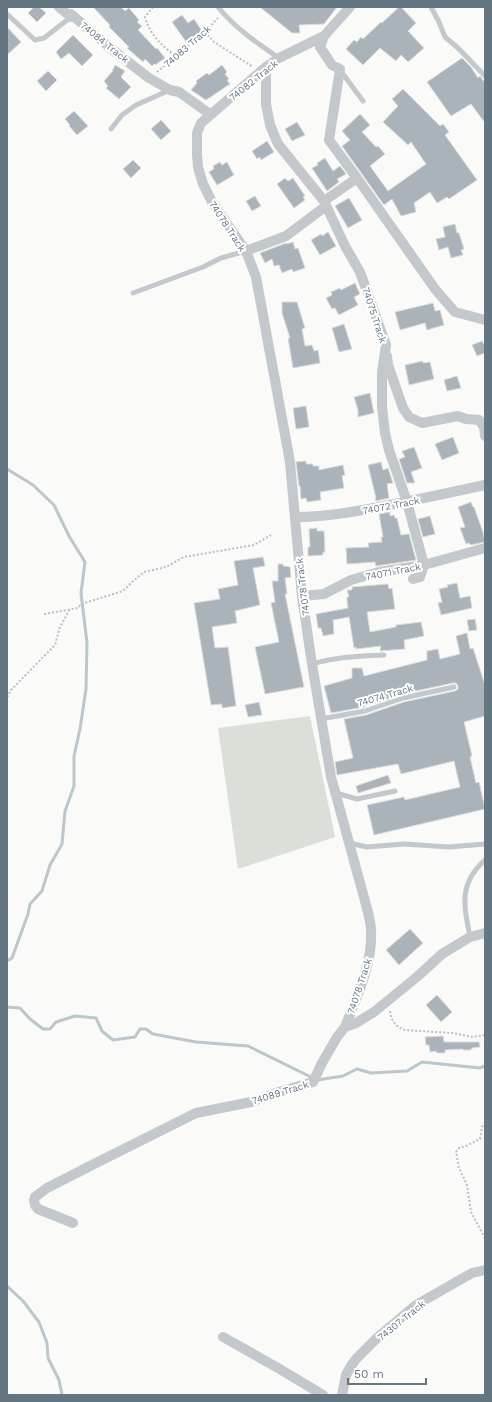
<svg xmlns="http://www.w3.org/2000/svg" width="492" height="1402" viewBox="0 0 492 1402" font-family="'Work Sans',sans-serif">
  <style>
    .green { fill: #dadfd7 }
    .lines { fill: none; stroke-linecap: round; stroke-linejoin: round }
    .stream { stroke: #bbc7cb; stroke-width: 3 }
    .building { fill: #aab3b9; stroke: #dcdcda }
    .path { stroke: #bbbfc2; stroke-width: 2; stroke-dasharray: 2 2; stroke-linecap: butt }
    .service { stroke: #c3c8cc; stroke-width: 5 }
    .minor { stroke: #c3c8cc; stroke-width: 10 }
    .labels { text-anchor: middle; stroke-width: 4; stroke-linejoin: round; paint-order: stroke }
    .street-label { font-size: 10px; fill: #657683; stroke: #fff }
  </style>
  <rect width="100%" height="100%" fill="#fafaf8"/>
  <path class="green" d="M310,716L335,837L238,869L218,728Z"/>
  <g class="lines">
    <path class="stream" d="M7,469L33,485L54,505L69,536L85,562L81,593L87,643L86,689L80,729L74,756V786L65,811L62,844L50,865L42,891L30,904L28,914L12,958L7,961
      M7,1007L20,1008L30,1019L43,1029H50L56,1022L75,1016L96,1018L102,1031L113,1040L135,1037L140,1029H146L153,1034L196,1042L248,1046L317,1080L343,1076L357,1069L371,1073L407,1071L422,1062L480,1068L485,1066
      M7,1286L23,1301L39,1322L47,1343L48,1358L59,1380L62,1395"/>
  </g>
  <path class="building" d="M34,7H39L46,13L37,22L28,13Z
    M93,7H121L125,11L129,8L139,20L137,22L142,26L138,30L156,49L157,48L165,58L155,65L154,64L152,66L145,59L143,62L127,48L129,47L109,27L110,25Z
    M260,7H337L324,24L299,25L300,33H292Z
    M399,7H401L416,23L408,31L424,48L408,62L401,55L396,61L380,48L363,65L346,49L354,40L357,42L361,37L363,39L381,22L382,23Z
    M182,15L188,23L194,19L202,31L187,43L172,22Z
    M7,27L21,42L7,55Z
    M73,35L93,55L82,66L69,53L61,59L56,52Z
    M462,58L471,67L478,78L480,76L485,83V123L471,104L451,116L427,82Z
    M115,65L125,71L121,77L131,87L119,99L106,88L108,86L104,81L112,72Z
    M222,65L227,72L225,74L229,79L227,80L230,84L206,100L191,90L197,83L196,81L207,73L209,75Z
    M48,71L57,80L46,91L37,81Z
    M403,89L440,126L443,124L449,132L445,135L477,180L449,199L447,197L437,203L430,192L414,203L416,212L401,216L392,199L384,205L342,146L350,140L342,131L360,114L370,125L362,132L376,147L378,146L385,154L370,166L388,191L426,164L411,142L408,145L383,122L398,106L392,99Z
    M74,111L88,126L77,135L69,126L70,125L65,119Z
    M161,120L171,131L161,140L151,129Z
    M297,122L305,135L292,141L285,129Z
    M267,141L274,152L261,160L260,157L257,159L252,151Z
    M325,158L333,171L340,166L346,174L337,179L339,182L327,191L312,168L318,165L317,163Z
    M133,160L141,168L131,178L123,169Z
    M220,162L222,165L227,162L234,175L217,185L209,172L214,169L213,166Z
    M285,178L288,181L293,178L305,196L303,197L305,200L294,208L277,184Z
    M255,196L261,206L252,211L246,201Z
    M349,198L362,220L348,228L335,206Z
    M455,224L457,233H459L464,249L461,250L463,255L451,258L448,247L439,250L436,239L445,237L443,227Z
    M328,232L336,246L320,255L311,240L321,234L322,236Z
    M293,242L295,249L298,248L305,268L293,272L292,269L282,273L279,265L274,266L272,259L265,263L260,253L286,243V244Z
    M355,283L360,294L354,297L358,305L339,315L335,308L332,309L326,298L332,295L331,292L340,288L341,290Z
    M282,302H297L305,328L302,329L305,346L312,345L314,351L318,350L320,363L293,368L288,338H290L282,313Z
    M433,303L435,311L440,310L444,325L427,330L425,323L400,330L395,312Z
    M344,324L352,349L339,352L332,328Z
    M482,341L485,346V353L477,356L472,345Z
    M423,361V363L430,362L434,379L409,385L405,365Z
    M457,376L461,388L447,391L444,380Z
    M370,393L374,413L358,417V410L354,397Z
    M306,406L309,427L296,429L293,408Z
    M453,437L459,453L442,460L435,444Z
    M414,447L422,468L411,472L415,483H407L399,459L405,457L402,451Z
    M306,461V464H313V466H319V470L343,465L345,475L342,476L344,488L320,492L321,500L307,502L306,498L301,499L300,486H299L296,462Z
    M381,462L383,470L388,468L393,483L387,484L389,498L376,501L375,498H376L368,465Z
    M471,502L473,507H474L483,532L485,542L471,545L469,543L466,544L460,528L465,527L458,507Z
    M390,512V516L394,515L395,518H397L401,535L409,534L416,560L376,566L375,562L347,564L346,548L369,547L368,543L382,542L381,537H383L379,514Z
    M430,516L435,534L423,537L418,519Z
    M317,528V531H324L325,552H323V555L308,556V547H310L309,529Z
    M263,557L265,566L253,568L260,605L235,611L237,623L212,627L215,648L228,647L236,706L222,708V704L211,705L194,603L220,599L218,589L238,585L234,561Z
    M278,564H283V566L290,567L291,577L285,578L287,594H285L304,687L265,694L255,647L279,642L271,603L275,602L272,581H278Z
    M457,583L460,598L470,596L472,608L441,615L438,603L442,602L439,589L448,587L447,585Z
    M388,584L389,589L392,588L395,609L367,612L370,632L396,627V625L421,622L424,636L404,640L405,649L380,651L381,646L356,649V647L354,648L349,617L333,620L334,634L323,636L321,628H318L316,614L348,608L347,600V597H349L347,590H352V587Z
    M475,619L477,630L469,631L467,620Z
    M467,633L470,649L473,648L485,685V716L464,722L472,756L470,757L476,783L479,782L485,809L374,835L367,805L404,797L405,800L460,787L454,761L401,774L398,764L337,775L335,762L353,758L344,719L366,715L404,702L455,691L458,689V686L456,683H453L402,694L364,707L331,713L324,686L352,678V668H362L364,676L427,660V651L438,649L440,659L460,654L456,636Z
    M259,702L262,715L248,717L245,705Z
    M388,775L391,783L358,793L356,786Z
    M410,929L423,943L399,965L386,950Z
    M437,995L452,1012L441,1022L426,1005Z
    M443,1036L444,1042H479L480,1047L472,1048L471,1050H463V1049L445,1050V1053H437L436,1051L430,1052L429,1045H426L425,1037Z"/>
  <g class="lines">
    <path class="path" d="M153,7L145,17C150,35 162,46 176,56
      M205,32L214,42L253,67
      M157,72L205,32L218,18
      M44,614L78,608L81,604L123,591L132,582L144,572L166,567L184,557L254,545L271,535
      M7,697L9,695L10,691L55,645L60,627L70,609
      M390,1011C391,1021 396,1027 405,1030L453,1033L472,1037L485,1035
      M485,1122L482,1127L480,1139L466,1146L459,1148L456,1152L459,1168L467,1185L471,1212L485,1238"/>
    <path class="service" d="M218,7C235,28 257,43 279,58
      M431,7L439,22L445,37L458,48L485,76
      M7,14L35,40L44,38L71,17
      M340,70L363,101
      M111,129L122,115L136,105L170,90
      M133,293L203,267L221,258L246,251
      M312,664C335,657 359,656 384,655
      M321,719L365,711L403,698L454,687
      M336,793L357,799L395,791
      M349,843L367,847L404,844L449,847L485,844
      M470,937C464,905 458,884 485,860"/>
    <path class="minor" d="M59,7L71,17V14L114,51L149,78L170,90L179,92L210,114
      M324,36L320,47L332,65L340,69L329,140L357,178L324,201
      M266,67V104L270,125L278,144L324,201L345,246L360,272L386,345L382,373V407L385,433L389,450L407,502L424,565L420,577L413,579
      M357,178L435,289L455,312L485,320
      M246,251L286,236L326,206
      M387,356L388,365L403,408L409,417L422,423L458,416L466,419L479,420L484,427L485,436
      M296,517C323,517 348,513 374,508C411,501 448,493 485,485
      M302,596L324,594L351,580L379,572L424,565L485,548
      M345,1027C357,996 373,963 371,930C371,924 369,918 368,912L331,777L312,664L302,596L290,462L256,277L246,251L212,202L203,184L198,167L197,154V133L201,123L266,67L279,58L324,36L350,7
      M73,1223L38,1209L35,1205L34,1200L35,1197L47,1188L102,1160L196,1113L251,1102L282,1091L313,1082L322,1063L337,1037L345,1027L356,1023L374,1012L418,976L442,954L470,937L485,933
      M223,1337L278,1368L323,1395
      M342,1395L346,1375L351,1366L356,1359L378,1337L416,1305L472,1273L485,1270"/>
  </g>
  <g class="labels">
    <g class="street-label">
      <text transform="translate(105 42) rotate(39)" y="4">74084 Track</text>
      <text transform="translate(187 46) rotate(-41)" y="4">74083 Track</text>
      <text transform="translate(253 80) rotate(-39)" y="4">74082 Track</text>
      <text transform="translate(228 226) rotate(57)" y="4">74078 Track</text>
      <text transform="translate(375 315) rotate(72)" y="4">74075 Track</text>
      <text transform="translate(391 505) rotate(-11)" y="4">74072 Track</text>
      <text transform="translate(393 571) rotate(-11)" y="4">74071 Track</text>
      <text transform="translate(302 587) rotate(-97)" y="4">74078 Track</text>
      <text transform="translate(385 695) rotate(-16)" y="4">74074 Track</text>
      <text transform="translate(359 986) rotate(-72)" y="4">74078 Track</text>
      <text transform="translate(280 1092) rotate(-17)" y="4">74089 Track</text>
      <text transform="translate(401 1320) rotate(-39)" y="4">74307 Track</text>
    </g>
  </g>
  <rect width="492" height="1402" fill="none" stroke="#657683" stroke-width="16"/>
  <path d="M348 1378v6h78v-6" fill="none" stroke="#657683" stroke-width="2"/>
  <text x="354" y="1378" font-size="12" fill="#657683" stroke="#ffffff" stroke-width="3" paint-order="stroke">50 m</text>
</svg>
